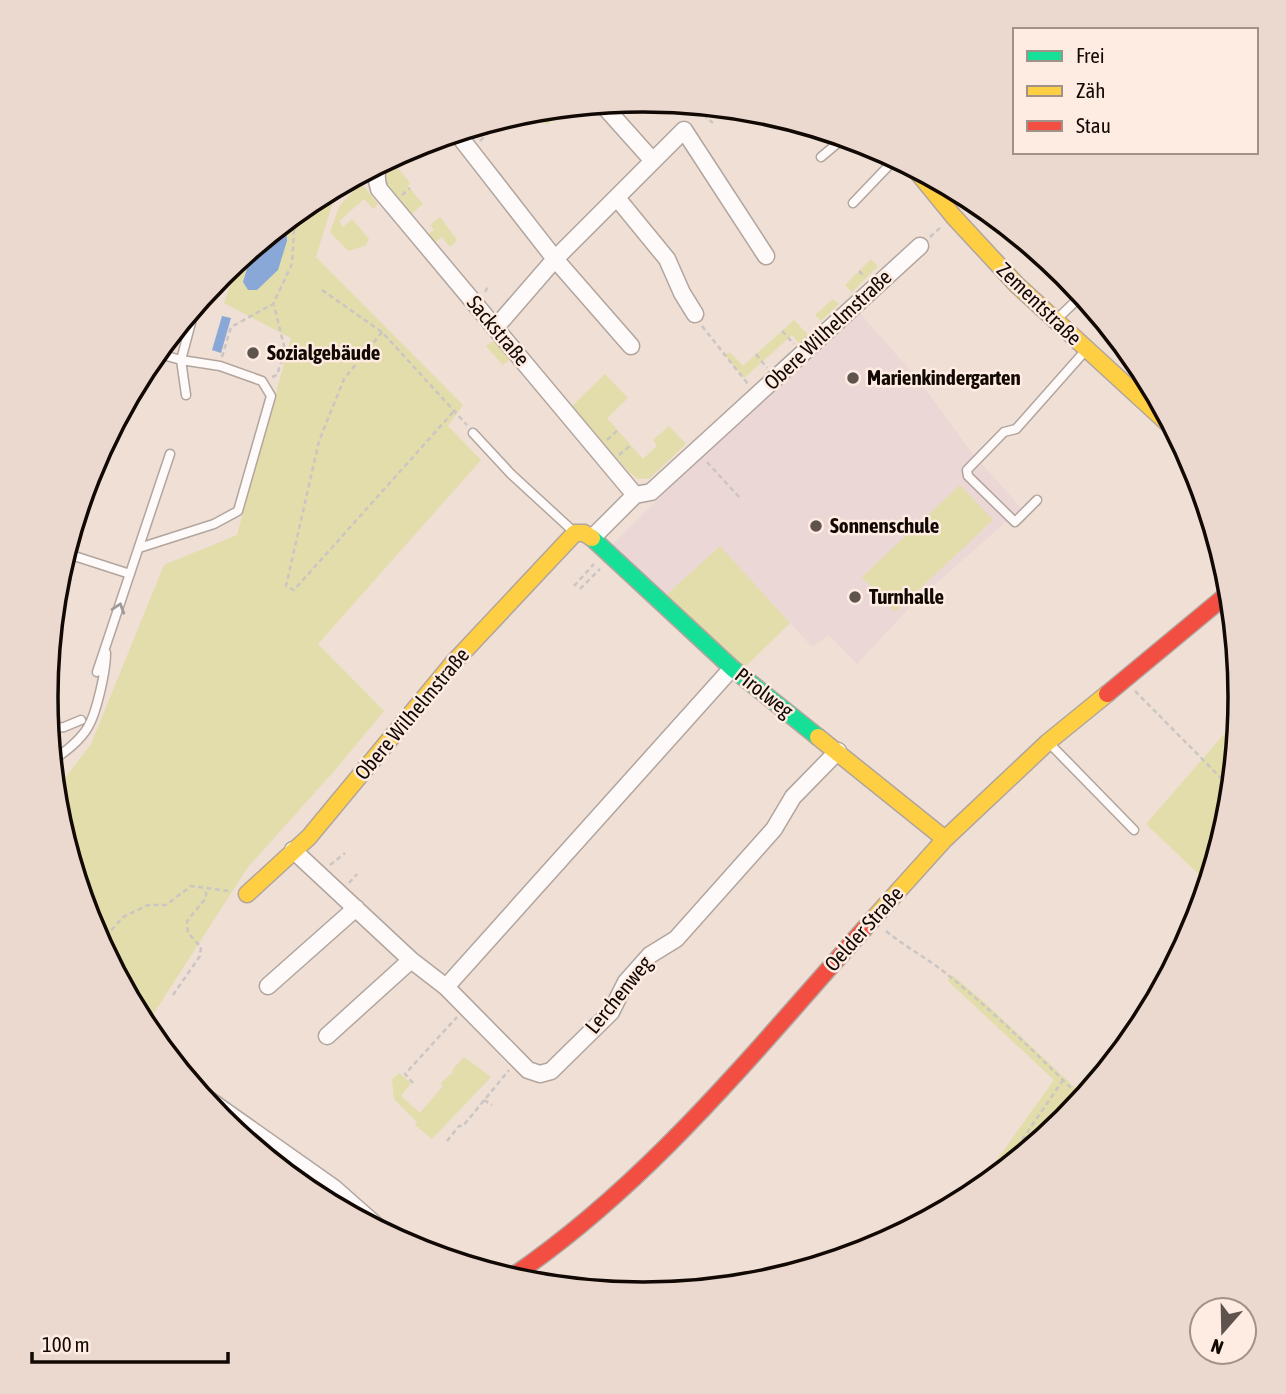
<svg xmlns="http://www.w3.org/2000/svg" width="1286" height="1394" viewBox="0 0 1286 1394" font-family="'Asap Condensed',sans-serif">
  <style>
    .education { fill: #ecd7d7 }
    .green { fill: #e2ddaa }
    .water { fill: #89a8d8 }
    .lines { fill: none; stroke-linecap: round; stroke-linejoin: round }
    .lane-casing { stroke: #b1a59e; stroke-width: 11 }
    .street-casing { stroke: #b1a59e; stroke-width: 19 }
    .fast-casing { stroke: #b1a59e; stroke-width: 19 }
    .slow-casing { stroke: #b1a59e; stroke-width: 19 }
    .jam-casing { stroke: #b1a59e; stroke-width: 19 }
    .path { stroke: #cbc6c4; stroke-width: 2.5; stroke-dasharray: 5 3.5; stroke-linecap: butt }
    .lane { stroke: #fdfaf9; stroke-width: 8 }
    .street { stroke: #fdfaf9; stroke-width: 16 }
    .fast { stroke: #16e098; stroke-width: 16 }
    .slow { stroke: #ffcf43; stroke-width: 16 }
    .jam { stroke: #f24e42; stroke-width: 16 }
    .oneway { stroke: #9f9a97 }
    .poi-dot { fill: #5f544d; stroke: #feebe1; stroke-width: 2.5 }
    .labels { text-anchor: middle; stroke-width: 5; stroke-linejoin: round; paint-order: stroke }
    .street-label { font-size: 21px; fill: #120904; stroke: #feebe1 }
    .poi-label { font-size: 21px; font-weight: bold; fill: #120904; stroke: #feebe1; text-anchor: start }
    .rim { fill: none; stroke: #120904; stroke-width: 3.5 }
  </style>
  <rect width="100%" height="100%" fill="#efdfd5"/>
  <path class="education" d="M859,312L921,383L969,449L1021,508L911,606L857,664L829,635L812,647L720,547L665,596L613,544L701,456Z"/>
  <path class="green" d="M568,107L547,125L533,110Z
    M393,162L410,183L408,186L423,204L409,216C398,203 384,190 383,173Z
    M361,183L378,204L373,209L364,199L339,221L343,227L352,219L369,239L365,246L348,251L330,232L340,205Z
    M331,190L335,195L316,257L463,405L448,426L481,460L318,644L384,711L335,770L248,867L145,1027L91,925L57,813L55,791L91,744L164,565L237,535L291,338L224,303L239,259L311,200Z
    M440,217L457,240L450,247L442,237L434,243L427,235L434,230L430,225Z
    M871,259L878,266L852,292L845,285Z
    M833,299L839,304L821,321L815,315Z
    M794,320L808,335L799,343L792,335L744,378L725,355L730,352L743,366Z
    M495,340L510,359L503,365L486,346Z
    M605,374L628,398L607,418L643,459L657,446L653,440L669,426L686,444L650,478L638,479L628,471L572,406Z
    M960,485L993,520L895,612L862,577Z
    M720,546L790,623L742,670L665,596Z
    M1239,717L1229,814L1208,883L1146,824Z
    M952,975L984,1002L1084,1096L1065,1120L971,1196L1054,1080L948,981Z
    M464,1057L491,1077L432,1139L415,1125L417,1122L394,1099L392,1079L399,1073L411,1083L401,1096L420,1113L443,1086L440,1084L453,1072L452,1070Z"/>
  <path class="water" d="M286,221L287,241L278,270L257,290H248L243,282L253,248Z
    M222,316L231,318L221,353L212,350Z"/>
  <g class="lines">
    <defs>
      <path id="lane" d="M821,157L845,137
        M853,203L896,158
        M1057,319L1082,295
        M186,395L181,360L196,304
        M473,433L511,474L573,531
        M1037,500L1015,522L968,476L967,470L1004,432L1016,429L1086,350
        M139,548L214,524L238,511L271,396L262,381L220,366L181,360L156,353
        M65,553L130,574
        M97,672L170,454
        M49,729L64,727L81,720
        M1050,744L1134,830
        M52,761C65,752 80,741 88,727C97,712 106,670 106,653"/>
      <path id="street" d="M602,104L653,161
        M456,132L555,259L631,346
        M382,162C375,170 376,179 379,189L635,495
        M617,198L667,259L682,293L695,314
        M496,327L555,259L684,130L766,256
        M592,538L635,495L651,492L920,246
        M293,850L411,960L446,987L528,1070L540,1074L551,1071L611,1012L626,982L650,955L676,939L774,829L793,797L838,751
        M268,986L356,908
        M446,987L732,668
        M327,1036L411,960
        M198,1092L334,1188L385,1233"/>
      <path id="fast" d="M592,538L732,668L818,737"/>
      <path id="slow" d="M914,168L954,217L1017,285L1174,429
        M818,737L945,839
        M247,894L309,837L453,663L575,533H584L592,538
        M864,929L945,839L1048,742L1107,694"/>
      <path id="jam" d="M1107,694L1230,592
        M510,1278C649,1184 753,1053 864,929"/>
    </defs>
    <use href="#lane" class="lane-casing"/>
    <use href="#street" class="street-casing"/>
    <use href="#fast" class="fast-casing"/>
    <use href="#slow" class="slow-casing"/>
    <use href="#jam" class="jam-casing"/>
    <path class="path" d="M703,115L713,123
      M480,141L487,134
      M402,195L410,188
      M963,202L967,196
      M930,237L941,227
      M859,271L865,277
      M322,290L382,332L467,425
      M485,292L489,285
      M702,326L748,384
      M782,331L794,344
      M382,332L344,379L319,441L286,586L294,590L455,410
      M756,354L767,368
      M222,357L231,327L273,304L292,264L295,213
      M272,377L277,375L285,350L274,305
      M607,440L618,430
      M619,455L631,445
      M707,462L740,498
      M574,586L594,564
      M580,589L600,569
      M1135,691L1231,788
      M330,865L345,853
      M349,883L357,874
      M886,931C904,946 925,957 943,971C992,1010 1038,1055 1082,1099
      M100,943L123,917L148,905H166L191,886L229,891
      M173,995L200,956L201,947L188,933L187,921L206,898V888
      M413,1083L405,1074L457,1017
      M484,1100L492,1105
      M447,1141L459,1126H463L509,1070
      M998,1175L1063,1080"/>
    <use href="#lane" class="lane"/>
    <use href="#street" class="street"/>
    <use href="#fast" class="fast"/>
    <use href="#slow" class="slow"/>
    <use href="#jam" class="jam"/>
  </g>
  <defs><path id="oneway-chevron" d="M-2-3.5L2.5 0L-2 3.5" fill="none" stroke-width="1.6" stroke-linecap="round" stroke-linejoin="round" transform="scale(1.75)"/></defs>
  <use class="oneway" href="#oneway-chevron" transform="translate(119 608) rotate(-72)"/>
  <g class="poi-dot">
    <circle cx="253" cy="353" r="7"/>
    <circle cx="853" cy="378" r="7"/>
    <circle cx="816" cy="526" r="7"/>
    <circle cx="855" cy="597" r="7"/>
  </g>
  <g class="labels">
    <g class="street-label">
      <text transform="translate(1039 304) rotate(44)" y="7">Zementstraße</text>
      <text transform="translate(828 330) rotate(-43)" y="7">Obere Wilhelmstraße</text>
      <text transform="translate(498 331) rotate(50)" y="7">Sackstraße</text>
      <text transform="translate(764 693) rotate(38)" y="7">Pirolweg</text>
      <text transform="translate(412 714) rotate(-50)" y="7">Obere Wilhelmstraße</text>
      <text transform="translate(864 929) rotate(-48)" y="7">Oelder Straße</text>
      <text transform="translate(619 995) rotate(-51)" y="7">Lerchenweg</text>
    </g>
    <g class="poi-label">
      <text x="267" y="360">Sozialgebäude</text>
      <text x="867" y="385">Marienkindergarten</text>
      <text x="830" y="533">Sonnenschule</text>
      <text x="869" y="604">Turnhalle</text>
    </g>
  </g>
  <path d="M0 0H1286V1394H0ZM58 697a585 585 0 1 1 1170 0a585 585 0 1 1-1170 0Z" fill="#ebd9cf" fill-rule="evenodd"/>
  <path class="rim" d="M58 697a585 585 0 1 1 1170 0a585 585 0 1 1-1170 0Z"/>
  <rect x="1013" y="28" width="245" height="126" fill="#feebe1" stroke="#a09189" stroke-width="2"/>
  <rect x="1027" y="51" width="35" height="10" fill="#16e098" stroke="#a09189" stroke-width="2"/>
  <text x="1076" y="63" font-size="21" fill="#120904">Frei</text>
  <rect x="1027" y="86" width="35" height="10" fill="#ffcf43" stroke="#a09189" stroke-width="2"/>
  <text x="1076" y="98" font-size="21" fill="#120904">Zäh</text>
  <rect x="1027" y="121" width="35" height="10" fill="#f24e42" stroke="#a09189" stroke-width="2"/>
  <text x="1076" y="133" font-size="21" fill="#120904">Stau</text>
  <g transform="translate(1223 1331) rotate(200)"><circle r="33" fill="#feebe1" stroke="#a09189" stroke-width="2"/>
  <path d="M0-5L12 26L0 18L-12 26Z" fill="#5f544d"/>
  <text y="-10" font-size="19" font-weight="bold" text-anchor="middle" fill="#120904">N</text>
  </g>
  <path d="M32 1352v10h196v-10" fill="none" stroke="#120904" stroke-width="3.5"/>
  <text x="42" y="1352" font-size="21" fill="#120904" stroke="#feebe1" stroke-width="5" paint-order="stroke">100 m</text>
</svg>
